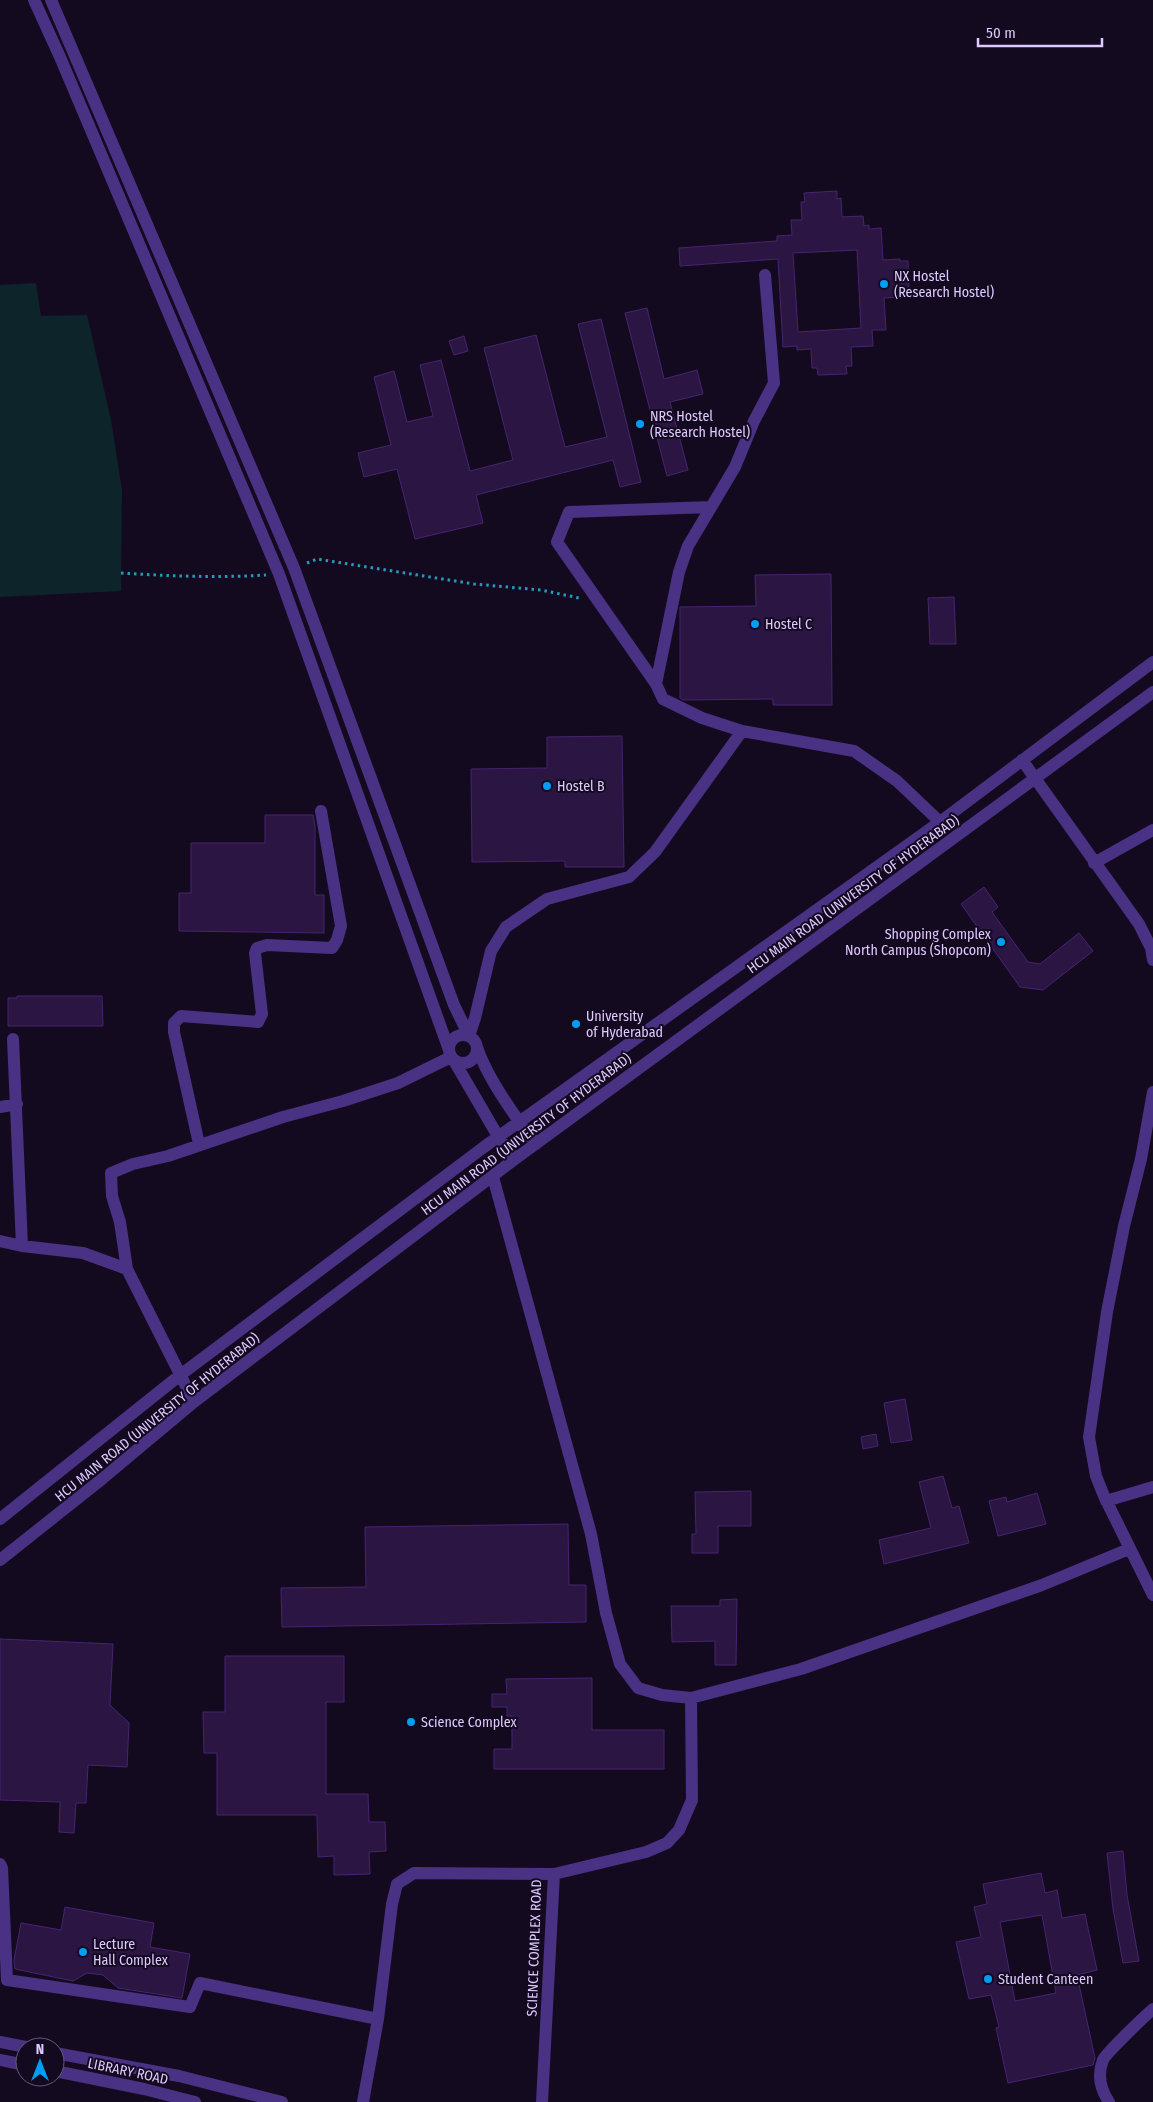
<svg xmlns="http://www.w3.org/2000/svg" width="1153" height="2102" viewBox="0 0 1153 2102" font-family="'Fira Sans Condensed',sans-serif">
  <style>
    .green { fill: #0d242b }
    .building { fill: #2a1543; stroke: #472471; fill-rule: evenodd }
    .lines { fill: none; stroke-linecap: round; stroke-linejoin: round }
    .path { stroke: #219dbb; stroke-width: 3; stroke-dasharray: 2.5 4; stroke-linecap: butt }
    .minor { stroke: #493184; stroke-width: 12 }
    .poi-dot { fill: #009df5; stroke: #140a20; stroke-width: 2 }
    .labels { text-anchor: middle; stroke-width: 4; stroke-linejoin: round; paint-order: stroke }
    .poi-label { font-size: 14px; fill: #decaff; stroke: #140a20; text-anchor: start }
    .street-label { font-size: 14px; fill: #decaff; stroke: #140a20 }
  </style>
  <rect width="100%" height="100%" fill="#140a20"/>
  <path class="green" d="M36,283L41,316L87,315L111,420L122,490L121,591L0,597V285Z"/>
  <path class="building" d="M837,191V199L841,198L842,217L863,216L864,226L869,225V229L881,228L883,260L900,259V261H908L909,294H902V297L884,298L886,330H872L873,346L851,347L852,366H846L847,374L818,375L817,368H812L811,349L797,350V346L783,347L778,259L680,266L679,248L777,241V236L792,235L791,220H802L801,202H805L804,193ZM857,250L861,328L798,332L793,253Z
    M647,308L664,379L697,370L703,394L670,402L688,470L667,476L625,313Z
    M601,319L641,482L620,487L613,460L476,495L483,523L415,539L397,469L364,477L358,453L391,445L374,377L394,371L407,422L433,416L420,365L441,360L470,471L513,460L484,348L536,335L565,447L607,437L578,324Z
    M464,336L468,351L454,355L449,341Z
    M831,574L832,705H773V699L683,700L680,698V607L756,606L755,575Z
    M954,597L956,644H930L928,598Z
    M622,736L624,867H565V861L472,862L471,769L547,768V737Z
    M265,815H313L315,826V895H324V933L179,931V893H191V843H265Z
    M984,887L998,907L992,912L1028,962L1040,964L1079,933L1093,951L1043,990L1020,987L961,904Z
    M17,996H102L103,1026H8V998H17Z
    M905,1399L912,1440L891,1443L884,1403Z
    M876,1434L878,1446L863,1449L861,1437Z
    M943,1476L952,1508L959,1506L969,1543L884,1564L879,1540L931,1528L919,1482Z
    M751,1491V1526H718V1553H692V1534H696L695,1492Z
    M1037,1493L1046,1524L998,1536L989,1501L1006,1497L1007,1502Z
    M568,1524L569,1585H586V1622L282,1627L281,1588L366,1587L365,1527Z
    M737,1599L736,1665H715V1641L672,1642L671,1606H720V1600Z
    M0,1639L113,1644L110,1705L129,1723L127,1767L88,1765L86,1803H76L74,1833L59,1832L60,1802L0,1800Z
    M225,1656H344V1702H326V1794H368L369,1822H385L386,1851L369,1852L370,1874L334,1875V1856L318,1857L317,1815H217V1753H204L203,1712H225Z
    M592,1678V1730H664V1769H494V1749H512V1716H507V1707H492V1694H507L506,1679Z
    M1123,1851L1127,1895L1139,1961L1123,1963L1113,1909L1107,1853Z
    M1041,1873L1045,1893L1057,1890L1062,1918L1085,1914L1097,1970L1077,1975L1095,2058L1093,2065L1008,2083L996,2028L999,2027L991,1995L969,1999L956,1942L981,1937L974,1907L987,1904L983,1884ZM1042,1915L1056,1993L1015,2001L1000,1922Z
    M65,1907L154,1923L150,1947L190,1954L182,1998L118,1988L103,1975L87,1973L73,1981L15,1969L14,1960L21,1923L61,1930Z"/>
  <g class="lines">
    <path class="path" d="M307,563L317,559L474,584L541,590L579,598
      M121,573C169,576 217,578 266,575"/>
    <path class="minor" d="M34,0L60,57L279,574L449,1050
      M51,0L294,568L454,1005L469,1036
      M711,507L569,512L557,542L656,684L679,572L688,546L735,467L754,421L774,383L765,275
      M656,684L663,699L702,718L742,731L854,751L897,781L940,822
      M1022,760L1139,924L1151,948L1153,960
      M1094,863L1153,830
      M449 1049a14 14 0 1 1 28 0a14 14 0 1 1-28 0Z
      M469,1036L475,1018L491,951L506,927L547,899L629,877L655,852L742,731
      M13,1039L22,1246
      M477,1047C487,1078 516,1118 536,1144
      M453,1059L499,1138L515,1159
      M1153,1092L1141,1159L1124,1226L1107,1312L1089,1437L1096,1476L1104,1496L1153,1595
      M0,1107L17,1104
      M199,1144L174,1032V1023L181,1016L258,1022L262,1014L255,953L257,948L267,945L332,948L337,940L341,926L321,811
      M493,1177L591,1534L606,1613L620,1664L638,1688L662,1695L691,1698L692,1800L679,1830L667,1843L646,1852L554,1874
      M0,1241L22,1246L83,1253L127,1269L194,1402
      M127,1269L120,1222L112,1196L111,1173L133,1164L168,1156L283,1117L343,1101L398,1083L451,1057
      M1106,1501L1153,1487
      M0,1519L179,1376L484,1147L940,822L1153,662
      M0,1560L102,1479L194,1402L515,1159L1153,692
      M691,1698L801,1669L1042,1585L1129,1549
      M0,1864L2,1868L7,1980L190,2007L200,1983L378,2019
      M0,2042L26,2047
      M55,2053L179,2076L282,2102
      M0,2060L25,2065
      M55,2071L144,2089L195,2102
      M363,2102L378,2019L392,1904L397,1884L414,1873L554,1874L542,2102
      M1109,2102C1101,2090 1097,2075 1103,2060C1106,2053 1144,2017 1153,2009"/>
  </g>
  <g class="poi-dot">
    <circle cx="884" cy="284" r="5"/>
    <circle cx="640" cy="424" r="5"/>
    <circle cx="755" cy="624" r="5"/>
    <circle cx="547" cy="786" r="5"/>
    <circle cx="1001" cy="942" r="5"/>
    <circle cx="576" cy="1024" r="5"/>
    <circle cx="411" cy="1722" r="5"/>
    <circle cx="83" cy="1952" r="5"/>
    <circle cx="988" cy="1979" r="5"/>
  </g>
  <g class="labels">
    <g class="poi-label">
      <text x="894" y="281">NX Hostel<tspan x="894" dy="16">(Research Hostel)</tspan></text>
      <text x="650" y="421">NRS Hostel<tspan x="650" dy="16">(Research Hostel)</tspan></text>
      <text x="765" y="629">Hostel C</text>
      <text x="557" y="791">Hostel B</text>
      <text x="991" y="939" text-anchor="end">Shopping Complex<tspan x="991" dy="16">North Campus (Shopcom)</tspan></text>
      <text x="586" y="1021">University<tspan x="586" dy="16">of Hyderabad</tspan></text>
      <text x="421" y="1727">Science Complex</text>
      <text x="93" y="1949">Lecture<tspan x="93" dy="16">Hall Complex</tspan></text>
      <text x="998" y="1984">Student Canteen</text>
    </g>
    <g class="street-label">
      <text transform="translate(853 894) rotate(-36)" y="5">HCU MAIN ROAD (UNIVERSITY OF HYDERABAD)</text>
      <text transform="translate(526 1134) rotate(-37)" y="5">HCU MAIN ROAD (UNIVERSITY OF HYDERABAD)</text>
      <text transform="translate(157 1417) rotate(-39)" y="5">HCU MAIN ROAD (UNIVERSITY OF HYDERABAD)</text>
      <text transform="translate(534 1948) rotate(-88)" y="5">SCIENCE COMPLEX ROAD</text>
      <text transform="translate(128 2071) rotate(12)" y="5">LIBRARY ROAD</text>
    </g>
  </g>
  <g transform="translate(40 2062)"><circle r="24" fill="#140a20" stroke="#655779"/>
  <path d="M0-4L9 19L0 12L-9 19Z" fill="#009df5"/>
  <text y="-8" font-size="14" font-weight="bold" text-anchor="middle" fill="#decaff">N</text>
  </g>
  <path d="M978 38v8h124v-8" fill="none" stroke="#decaff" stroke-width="2.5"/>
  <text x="986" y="38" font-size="15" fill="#decaff" stroke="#140a20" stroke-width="4" paint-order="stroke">50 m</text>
</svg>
